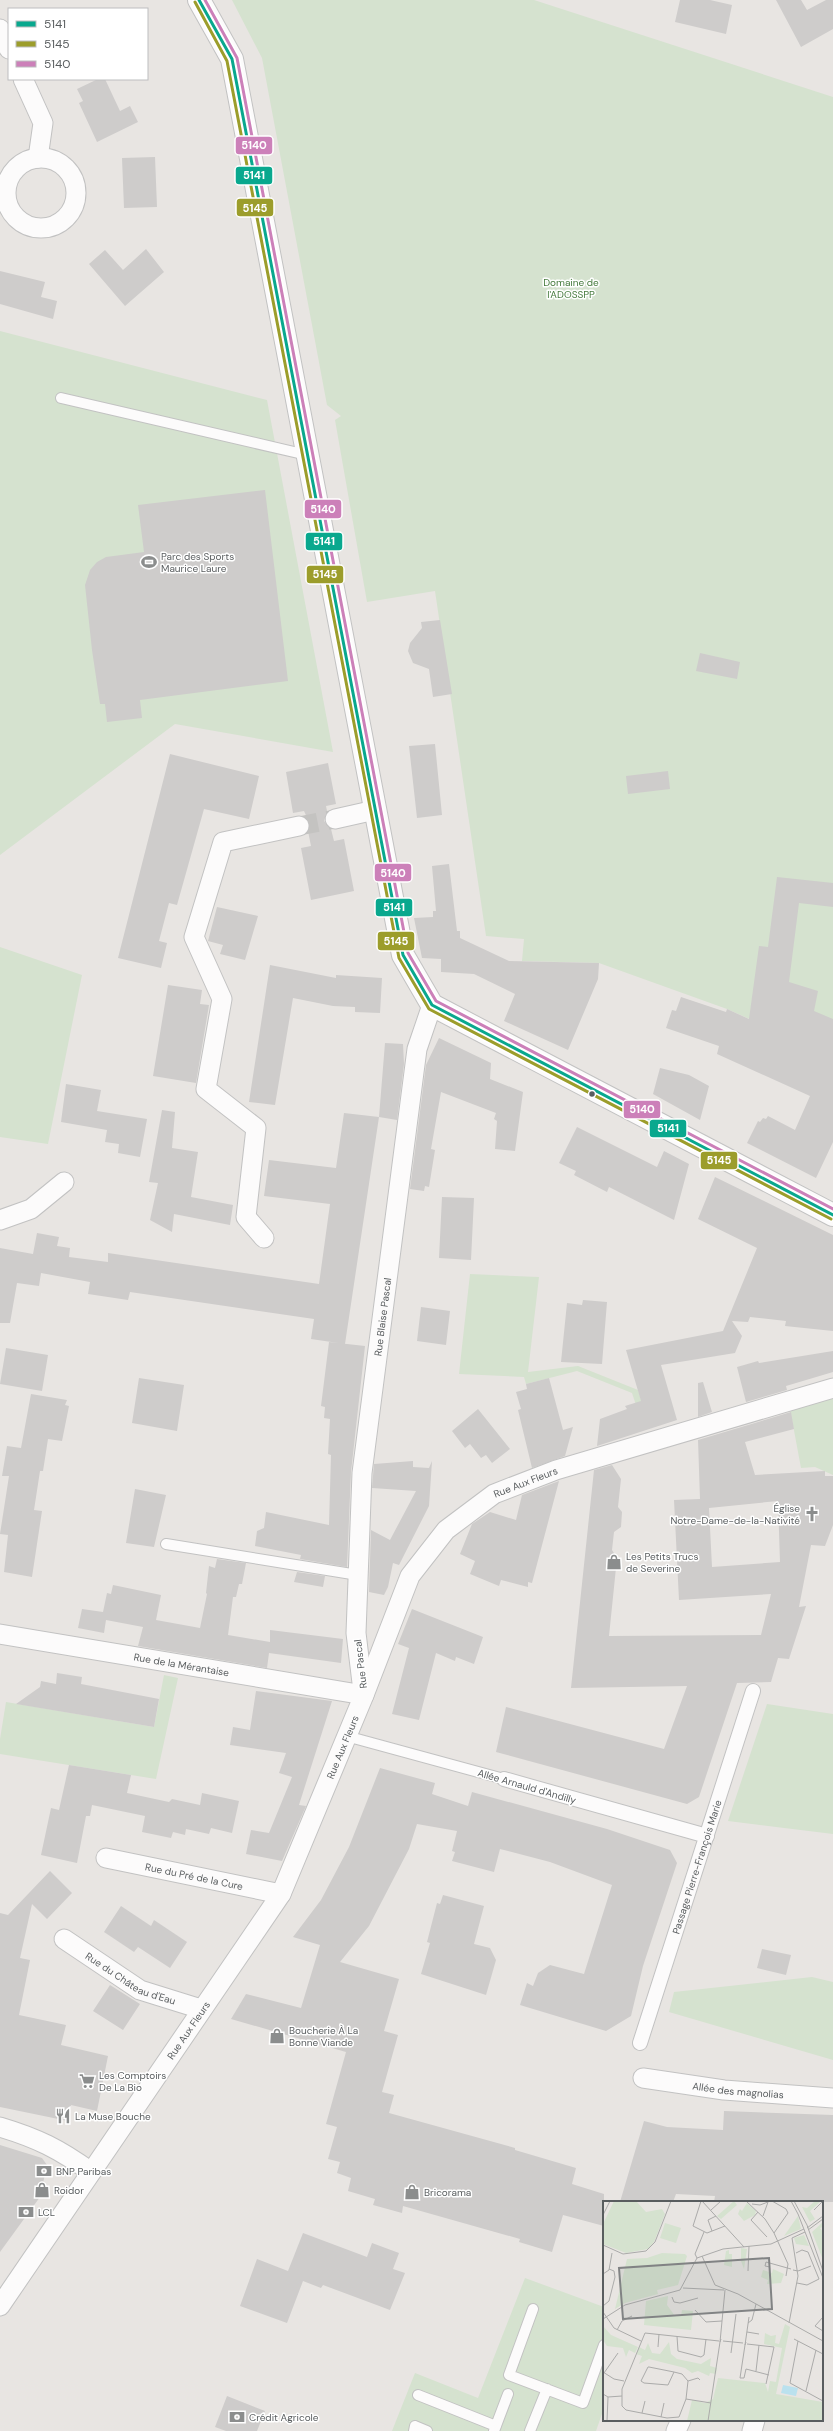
<svg xmlns="http://www.w3.org/2000/svg" width="833" height="2431" viewBox="0 0 833 2431" font-family="'DM Sans',sans-serif">
  <style>
    .green { fill: #d5e2cf }
    .building { fill: #cecccb; fill-rule: evenodd }
    .lines { fill: none; stroke-linecap: round; stroke-linejoin: round }
    .minor-tunnel { stroke: #c4c3c1; stroke-width: 19; stroke-dasharray: 19 10; stroke-linecap: butt }
    .service-casing { stroke: #c2c2c2; stroke-width: 12 }
    .pedestrian-casing { stroke: #c2c2c2; stroke-width: 16 }
    .minor-casing { stroke: #c2c2c2; stroke-width: 21 }
    .tertiary-casing { stroke: #c2c2c2; stroke-width: 24 }
    .service { stroke: #fcfbfb; stroke-width: 10 }
    .pedestrian { stroke: #fcfbfb; stroke-width: 14 }
    .minor { stroke: #fcfbfb; stroke-width: 19 }
    .tertiary { stroke: #fcfbfb; stroke-width: 22 }
    .bus-1-casing { stroke: #fff; stroke-width: 6 }
    .bus-2-casing { stroke: #fff; stroke-width: 6 }
    .bus-3-casing { stroke: #fff; stroke-width: 6 }
    .bus-1 { stroke: #09a88e; stroke-width: 3 }
    .bus-2 { stroke: #9c9d2b; stroke-width: 3 }
    .bus-3 { stroke: #cc80b9; stroke-width: 3 }
    .bus-dot { fill: #595d5f; stroke: #fff; stroke-width: 1.5 }
    .labels { text-anchor: middle; stroke-width: 3; stroke-linejoin: round; paint-order: stroke }
    .park-label { font-size: 10px; fill: #457a3d; stroke: #fff }
    .poi-label { font-size: 10px; fill: #595d5f; stroke: #fff; text-anchor: start }
    .street-label { font-size: 10px; fill: #595d5f; stroke: #fff }
    .inset-road { fill: none; stroke: #ababaa; stroke-width: 1 }
    .view { fill: #818384; fill-opacity: 0.15; stroke: #818384; stroke-width: 2 }
    .inset-edge { fill: none; stroke: #595d5f; stroke-width: 2 }
    .line-badge { stroke: #fff; stroke-width: 1.5 }
    .badge-label { font-size: 11px; text-anchor: middle; font-weight: bold; fill: #fff }
  </style>
  <rect width="100%" height="100%" fill="#e8e5e2"/>
  <path class="green" d="M232,0H534L833,97V1056L727,1009L599,963L522,961L524,939L486,936L435,591L367,602L335,420L341,416L327,405L262,58Z
    M0,331L267,400L333,752L175,724L0,855Z
    M0,947L82,975L48,1144L0,1137Z
    M470,1274L539,1277L528,1372L578,1366L638,1390L645,1413L639,1414L632,1393L577,1371L526,1384L524,1377L459,1374Z
    M833,1395V1475L815,1467L801,1468L790,1409Z
    M164,1675L178,1678L156,1779L0,1754V1739L6,1702L154,1727Z
    M767,1704L833,1714V1834L728,1821Z
    M812,1977L833,1982V2060L669,2012L674,1992Z
    M525,2278L604,2307V2408L596,2431H392L415,2373L478,2398Z"/>
  <path class="building" d="M680,0H710L732,5L726,34L675,22Z
    M776,0H801L807,10L826,0H833V29L801,47Z
    M98,79H105L120,111L130,106L138,122L97,142L79,103L83,101L77,89Z
    M155,157L157,207L124,208L122,158Z
    M146,249L164,272L125,306L89,264L105,250L123,270Z
    M0,271L45,282L41,297L57,301L53,319L0,304Z
    M265,490L288,681L140,700L142,718L107,722L105,704H100L92,650L85,585L90,570L97,562L106,557L144,552L138,505Z
    M440,620L452,694L433,697L429,669L413,663L408,651L410,643L422,628L421,622Z
    M700,653L740,662L737,679L696,671Z
    M435,744L442,815L417,818L409,746Z
    M170,754L259,776L249,819L204,809L177,905L169,903L159,941L167,943L161,968L118,958Z
    M328,763L336,804L326,806L327,811L324,821L331,829L334,841L344,839L354,891L311,900L301,848L311,846L308,831L310,824L304,811L293,813L286,772Z
    M668,771L670,789L628,794L626,776Z
    M449,864L457,931H460V938L509,961L599,963L598,979L568,1050L504,1021L515,994L474,974L441,972V959L422,958L414,918L433,917V911H436L432,866Z
    M777,877L833,883V907L799,903L789,982L818,991L814,1011L833,1019V1142L816,1178L747,1143L758,1121L760,1122L763,1118L766,1119L768,1116L795,1130L810,1096L717,1054L719,1046L666,1028L672,1010L676,1011L681,997L726,1012L727,1009L749,1019L759,946L768,947Z
    M217,907L258,916L245,960L220,954L223,945L208,941Z
    M270,965L336,978V975L382,978L380,1013L355,1012V1007L333,1006L293,998L275,1105L249,1102Z
    M168,985L202,990L200,1004L209,1005L196,1083L153,1076Z
    M439,1038L491,1063L490,1079L523,1092L515,1151L495,1149L497,1121L494,1119L496,1113L441,1092L431,1149L435,1150L429,1187L425,1186L424,1191L410,1189L426,1065Z
    M385,1043L403,1044L404,1064L397,1120L379,1117Z
    M660,1068L689,1075L709,1086L700,1120L653,1094Z
    M66,1084L101,1090L97,1111L147,1119L140,1157L118,1153L119,1144L105,1142L107,1130L61,1122Z
    M162,1110L175,1112L172,1148L198,1152L191,1197L233,1205L230,1225L174,1214L172,1232L150,1220L158,1183L149,1182Z
    M344,1113L379,1117L345,1344L311,1339L314,1319L130,1292L128,1300L88,1294L90,1282L41,1273L39,1286L17,1283L10,1323H0V1248L33,1254L37,1233L59,1237L57,1246L70,1248L69,1257L108,1262V1253L319,1284L330,1204L264,1196L269,1160L336,1168Z
    M577,1127L657,1167L664,1151L689,1164L674,1220L609,1187L607,1192L574,1175L576,1171L559,1163Z
    M715,1177L833,1235V1331L785,1326L786,1321L750,1317L748,1322L732,1321L742,1336L735,1353L661,1365L677,1420L597,1446L600,1419L627,1409L625,1406L641,1401L626,1350L723,1331L757,1248L698,1219Z
    M442,1197L474,1198L471,1260L439,1258Z
    M583,1300L607,1302L602,1364L561,1362L567,1303L582,1305Z
    M421,1307L450,1311L446,1345L417,1341Z
    M329,1342L365,1346L351,1472L347,1567L300,1559L301,1555L255,1546L257,1531L264,1528L266,1512L329,1525L331,1455L328,1454L330,1419L324,1418L325,1407L321,1406Z
    M6,1348L48,1355L42,1391L0,1384Z
    M833,1351V1372L786,1386L787,1390L746,1402L737,1367L758,1361L759,1363Z
    M139,1378L184,1385L177,1431L132,1423Z
    M549,1378L563,1430L573,1427L565,1456L532,1468L518,1410L521,1409L516,1392L527,1389L526,1384Z
    M703,1382L712,1412L698,1417V1383Z
    M31,1394L67,1400L65,1405L69,1406L62,1441L48,1439L43,1471H40L34,1510L42,1511L32,1577L4,1572L8,1535L0,1534L9,1476H2L7,1446L21,1448Z
    M478,1409L510,1449L492,1463L486,1455L481,1458L470,1444L465,1448L452,1431Z
    M791,1412L794,1429L745,1442L755,1475L825,1471V1476H833V1525L825,1546L811,1545L799,1607L806,1606L789,1659L778,1658L771,1682L737,1683L699,1797L687,1804L496,1752L506,1707L664,1749L687,1686L571,1688L594,1470L612,1465L621,1479L618,1507L622,1512L621,1527L614,1532L612,1550L617,1558L609,1636L761,1635L771,1594L679,1600L674,1500L700,1499L698,1440ZM778,1501L780,1562L712,1567L709,1508Z
    M413,1461V1467L429,1468L432,1461L429,1506L399,1565L393,1563L388,1587L384,1595L369,1592L371,1530L390,1540L416,1491L372,1488L374,1464Z
    M559,1481L532,1583L528,1582V1587L501,1580L499,1586L470,1574L475,1561L460,1554L472,1524L490,1512L516,1520L522,1495Z
    M135,1489L166,1495L154,1547L126,1543Z
    M217,1559L246,1563L242,1584H239L236,1597H233L228,1635L270,1642V1630L343,1639L341,1663L269,1653L267,1668L138,1646L143,1627L106,1620L104,1633L78,1628L82,1609L103,1612L107,1593L111,1594L113,1585L161,1595L156,1620L200,1628L207,1594L206,1593L209,1566L215,1568Z
    M297,1572L325,1576L323,1587L294,1582Z
    M412,1609L483,1637L474,1664L456,1657L455,1661L436,1653L419,1720L392,1714L409,1648L398,1644Z
    M57,1673L82,1677L81,1684L159,1699L154,1727L16,1704L40,1687L41,1681L56,1684Z
    M256,1691L332,1701L299,1805L306,1806L282,1861L246,1854L251,1830L269,1833L292,1777L279,1773L286,1753L230,1745L233,1727L250,1730Z
    M69,1765L131,1775L127,1793L169,1802L172,1799L200,1805L202,1793L239,1801L232,1833L211,1828L209,1834L186,1829L185,1835L173,1832L171,1838L142,1832L145,1816L92,1805L90,1816H86L77,1863L41,1855L51,1808L59,1810Z
    M380,1768L435,1783L432,1794L468,1806L472,1792L607,1829L670,1850L677,1863L643,1966L631,2016L606,2031L520,2005L527,1983L533,1986L538,1973L550,1965L584,1974L612,1885L550,1862L500,1849L494,1872L452,1861L455,1852L452,1851L457,1831L417,1824L409,1849L369,1926L340,1962L399,1979L384,2031L398,2035L382,2092L394,2095L389,2113L515,2148V2150L576,2168L572,2184L604,2194V2226L563,2215L552,2252L519,2242L520,2239L403,2206L402,2213L373,2205L375,2199L348,2191L351,2178L337,2173L340,2162L328,2159L337,2127L326,2124L346,2052L231,2019L246,1994L301,2008L320,1945L293,1937L321,1900L349,1847Z
    M50,1871L72,1893L47,1919L32,1904L20,1958L30,1960L19,2015L66,2025L61,2045L108,2056L97,2111L71,2105L68,2121L0,2107V1913L8,1915Z
    M443,1895L484,1906L474,1944L490,1948L496,1960L486,1995L421,1974L430,1943L427,1942L437,1903L440,1904Z
    M121,1906L151,1926L154,1920L187,1942L170,1968L138,1947L134,1952L104,1932Z
    M762,1949L791,1955L786,1975L757,1968Z
    M110,1985L140,2004L123,2030L93,2011Z
    M724,2111L833,2115V2202H714L715,2196L676,2194L673,2202H620L644,2121L667,2127L723,2130Z
    M0,2145L42,2158L47,2165L40,2197L0,2252Z
    M303,2233L367,2257L372,2243L399,2253L393,2269L405,2273L390,2310L323,2285L321,2288L303,2281L287,2323L240,2306L257,2259L288,2271Z
    M227,2396L265,2411L257,2431H226L215,2427Z"/>
  <g class="lines">
    <path class="minor-tunnel" d="M299,826L335,819"/>
    <defs>
      <path id="service" d="M61,398L307,455
        M166,1544L358,1575
        M346,1736L504,1779
        M533,2309L509,2375L583,2403L604,2345
        M418,2395L496,2426
        M414,2431L415,2426L427,2431
        M494,2431L508,2394
        M530,2431L547,2389"/>
      <g id="pedestrian">
        <path d="M504,1779L707,1836"/>
        <path id="s1" d="M640,2043L753,1691"/>
      </g>
      <g id="minor">
        <path d="M0,29L9,49"/>
        <path d="M23,79L43,123L38,158"/>
        <circle cx="41" cy="193" r="35"/>
        <path d="M335,819L375,810"/>
        <path d="M0,1220L31,1209L64,1182"/>
        <path d="M264,1238L246,1217L256,1128L206,1089L222,999L194,937L223,842L299,826"/>
        <path id="s2" d="M0,1634L364,1695"/>
        <path id="s3" d="M363,1691L356,1633L362,1473L417,1049L432,1005"/>
        <path id="s4" d="M106,1858L281,1894"/>
        <path id="s5" d="M64,1939L140,1990L201,2009"/>
        <path id="s6" d="M643,2078L724,2090L833,2098"/>
        <path d="M0,2127C37,2138 59,2149 91,2172"/>
        <path id="s7" d="M0,2306L281,1894L364,1695L410,1576L446,1530L494,1494L556,1470L833,1388"/>
        <path d="M676,2431L681,2420"/>
        <path d="M752,2431L755,2420"/>
      </g>
      <path id="tertiary" d="M199,0L232,59L403,955L432,1005L833,1215"/>
    </defs>
    <use href="#service" class="service-casing"/>
    <use href="#pedestrian" class="pedestrian-casing"/>
    <use href="#minor" class="minor-casing"/>
    <use href="#tertiary" class="tertiary-casing"/>
    <use href="#service" class="service"/>
    <use href="#pedestrian" class="pedestrian"/>
    <use href="#minor" class="minor"/>
    <use href="#tertiary" class="tertiary"/>
    <defs>
      <path id="bus-1" d="M199,0L232,59L403,955L432,1005L833,1215"/>
      <path id="bus-2" d="M195,2L227,61L399,958L429,1009L831,1219"/>
      <path id="bus-3" d="M205,0L237,58L408,953L436,1001L833,1209"/>
    </defs>
    <use href="#bus-1" class="bus-1-casing"/>
    <use href="#bus-2" class="bus-2-casing"/>
    <use href="#bus-3" class="bus-3-casing"/>
    <use href="#bus-1" class="bus-1"/>
    <use href="#bus-2" class="bus-2"/>
    <use href="#bus-3" class="bus-3"/>
  </g>
  <defs>
    <symbol id="stadium-bare" viewBox="-9 -9 18 18"><path d="M0-5a6.5 5 0 1 0 0 10a6.5 5 0 1 0 0-10ZM-3.5-1.8h7v3.6h-7Z" fill="#8b8d8d" stroke="#fff" stroke-width="2.5" paint-order="stroke"/></symbol>
    <symbol id="church-bare" viewBox="-9 -9 18 18"><path d="M-1.2-6h2.4v3.5h3.3v2.4h-3.3V6h-2.4V-.1h-3.3v-2.4h3.3Z" fill="#8b8d8d" stroke="#fff" stroke-width="2.5" paint-order="stroke"/></symbol>
    <symbol id="shop-bare" viewBox="-9 -9 18 18"><path d="M-5-2.5h2.3a2.7 3.5 0 0 1 5.4 0H5L5.5 6h-11ZM-1.5-2.5h3a1.5 2.3 0 0 0-3 0Z" fill="#8b8d8d" stroke="#fff" stroke-width="2.5" paint-order="stroke"/></symbol>
    <symbol id="supermarket-bare" viewBox="-9 -9 18 18"><path d="M-6-5.5h2.5l.6 2H6L4.5 2H-2.5L-4.4-4H-6ZM-1.5 3.2a1.3 1.3 0 1 0 .1 0ZM3 3.2a1.3 1.3 0 1 0 .1 0Z" fill="#8b8d8d" stroke="#fff" stroke-width="2.5" paint-order="stroke"/></symbol>
    <symbol id="restaurant-bare" viewBox="-9 -9 18 18"><path d="M-5-6h1v4h1v-4h1v4h1v-4h1v5L-1.5 .5V6h-2V.5L-5-1ZM5-6V6H3V1.5H1.5Q1.5-4 5-6Z" fill="#8b8d8d" stroke="#fff" stroke-width="2.5" paint-order="stroke"/></symbol>
    <symbol id="bank-bare" viewBox="-9 -9 18 18"><path d="M-6-4H6V4H-6ZM0-2.3a2.3 2.3 0 1 0 0 4.6a2.3 2.3 0 1 0 0-4.6Z" fill="#8b8d8d" stroke="#fff" stroke-width="2.5" paint-order="stroke"/></symbol>
  </defs>
  <g fill-rule="evenodd">
    <use href="#stadium-bare" x="138" y="551" width="22" height="22"/>
    <use href="#church-bare" x="801" y="1503" width="22" height="22"/>
    <use href="#shop-bare" x="603" y="1551" width="22" height="22"/>
    <use href="#shop-bare" x="266" y="2025" width="22" height="22"/>
    <use href="#supermarket-bare" x="76" y="2070" width="22" height="22"/>
    <use href="#restaurant-bare" x="52" y="2105" width="22" height="22"/>
    <use href="#bank-bare" x="33" y="2160" width="22" height="22"/>
    <use href="#shop-bare" x="31" y="2179" width="22" height="22"/>
    <use href="#shop-bare" x="401" y="2181" width="22" height="22"/>
    <use href="#bank-bare" x="15" y="2201" width="22" height="22"/>
    <use href="#bank-bare" x="226" y="2406" width="22" height="22"/>
  </g>
  <circle class="bus-dot" cx="592" cy="1094" r="3.5"/>
  <g class="labels">
    <g class="park-label">
      <text x="571" y="286">Domaine de<tspan x="571" dy="12">l'ADOSSPP</tspan></text>
    </g>
    <g class="poi-label">
      <text x="161" y="560">Parc des Sports<tspan x="161" dy="12">Maurice Laure</tspan></text>
      <text x="800" y="1512" text-anchor="end">Église<tspan x="800" dy="12">Notre-Dame-de-la-Nativité</tspan></text>
      <text x="626" y="1560">Les Petits Trucs<tspan x="626" dy="12">de Severine</tspan></text>
      <text x="289" y="2034">Boucherie À La<tspan x="289" dy="12">Bonne Viande</tspan></text>
      <text x="99" y="2079">Les Comptoirs<tspan x="99" dy="12">De La Bio</tspan></text>
      <text x="75" y="2120">La Muse Bouche</text>
      <text x="56" y="2175">BNP Paribas</text>
      <text x="54" y="2194">Roidor</text>
      <text x="424" y="2196">Bricorama</text>
      <text x="38" y="2216">LCL</text>
      <text x="249" y="2421">Crédit Agricole</text>
    </g>
    <g class="street-label">
      <text dy="4" stroke="none"><textPath href="#s3" startOffset="376">Rue Blaise Pascal</textPath></text>
      <text dy="4" stroke="none"><textPath href="#s7" startOffset="994">Rue Aux Fleurs</textPath></text>
      <text dy="4" stroke="none"><textPath href="#s2" startOffset="184">Rue de la Mérantaise</textPath></text>
      <text transform="translate(360 1664) rotate(-97)" y="4">Rue Pascal</text>
      <text dy="4" stroke="none"><textPath href="#s7" startOffset="658">Rue Aux Fleurs</textPath></text>
      <text transform="translate(527 1786) rotate(16)" y="4">Allée Arnauld d'Andilly</text>
      <text dy="4" stroke="none"><textPath href="#s1" startOffset="185">Passage Pierre-François Marie</textPath></text>
      <text dy="4" stroke="none"><textPath href="#s4" startOffset="90">Rue du Pré de la Cure</textPath></text>
      <text dy="4" stroke="none"><textPath href="#s5" startOffset="78">Rue du Château d'Eau</textPath></text>
      <text dy="4" stroke="none"><textPath href="#s7" startOffset="334">Rue Aux Fleurs</textPath></text>
      <text dy="4" stroke="none"><textPath href="#s6" startOffset="96">Allée des magnolias</textPath></text>
    </g>
  </g>
  <g transform="translate(603 2201)">
    <rect width="220" height="220" fill="#e8e5e2"/>
    <path d="M11,0H33L43,11L59,8L62,13L51,41L45,48L23,52L0,43V23ZM131,0L134,4L118,18L114,15ZM212,0H218L207,10L212,18L207,21L199,6L204,7ZM144,2L153,10L152,14L141,20L135,13L137,8L139,10ZM195,15L198,28L181,35ZM220,21V26L217,27L220,31V59L209,31ZM62,22L78,27L73,42L57,37ZM201,34L206,45L193,43L191,37ZM138,47L144,48L141,68L138,60ZM126,49V53H129V66L121,64L123,50ZM59,52L82,53L84,55L75,84L54,89L55,93L22,102L12,108L24,58L44,57ZM170,68L181,73L178,82L164,83L165,79L158,76L160,69L169,72ZM65,95L64,104L72,115H78L79,109L90,110L88,129L41,124L43,100ZM182,123L187,126L173,193L220,201V220H84L89,199L102,202L110,198L115,177L162,182L165,191L167,180L173,181L179,147L161,143L162,132L168,135L173,134L172,142L176,143ZM0,125L8,134L35,146L32,152L26,149L23,156L20,147L4,145L0,139ZM66,141L68,153L74,158L98,163L108,157L107,165L114,167L113,173L107,172L106,175L95,170L89,172L82,167L46,158L36,163L39,155L33,153L36,146L42,149L45,142L49,152L57,153Z" fill="#d5e2cf"/>
    <path d="M180,184L195,187L193,195L178,192Z" fill="#bae1ee"/>
    <path class="inset-road" d="M98,0L90,25L104,32L122,25M99,0L141,46M143,0L162,18L171,32L185,63L183,75M169,0L183,8L185,12L171,32M188,0L195,13L220,77M191,0L204,24L220,70M149,3L157,4L165,1M108,9L118,0M211,9L220,0M155,11L148,19L164,36M0,14L7,0M160,15L165,1M204,27L220,15M205,29L220,18M109,30L105,19L113,15M189,37L202,31M0,44L20,53L43,50L52,41L68,0M193,52L199,49L205,51L216,78L204,84L194,82M99,55L112,84L135,93L220,140M94,57L120,48L168,43L201,28M94,57L92,53L101,31M167,66L162,65L163,61L188,68M190,69L195,70L208,65M145,70L146,45M0,73L6,69L9,52M80,87L121,89M69,96L71,101L77,102L95,97M0,105L6,100L12,76L11,70L6,68M92,109L103,121L119,120M0,111L11,127L38,140M220,116L212,125L220,130M0,118L22,104L77,89L94,57M145,122L149,119L153,103M186,122L195,75L189,37M14,129L19,120L29,115M144,131L156,133M74,135L75,150L98,156L101,154L103,138M118,138L117,141L122,89M191,138L220,153M120,140L140,142M195,140L187,182L220,200M143,141L142,144L146,116M144,143L171,146L163,183M142,144L137,177H141L143,168L166,174M55,146L56,133M128,152L133,113M153,170L156,144M0,171L11,178L21,180M71,171L65,184L41,182L38,180L45,166H46L71,171L79,173L85,180L83,198M1,172L15,152M85,180L95,177L97,179M203,190L213,149M0,193L5,196L19,195M108,202L83,198L76,216L64,217L23,209L19,205V188L42,132L116,140M39,212L42,200M58,216L61,202M4,220L5,196M105,220L117,141"/>
    <path class="view" d="M166,57L169,108L20,118L16,67Z"/>
    <rect width="220" height="220" class="inset-edge"/>
  </g>
  <g class="line-badge">
    <rect x="235" y="136" width="38" height="19" rx="4" fill="#cc80b9"/>
    <rect x="235" y="166" width="38" height="19" rx="4" fill="#09a88e"/>
    <rect x="236" y="198" width="38" height="19" rx="4" fill="#9c9d2b"/>
    <rect x="304" y="499" width="38" height="20" rx="4" fill="#cc80b9"/>
    <rect x="305" y="532" width="38" height="19" rx="4" fill="#09a88e"/>
    <rect x="306" y="565" width="38" height="19" rx="4" fill="#9c9d2b"/>
    <rect x="374" y="863" width="38" height="19" rx="4" fill="#cc80b9"/>
    <rect x="375" y="898" width="38" height="19" rx="4" fill="#09a88e"/>
    <rect x="377" y="931" width="38" height="20" rx="4" fill="#9c9d2b"/>
    <rect x="623" y="1100" width="38" height="19" rx="4" fill="#cc80b9"/>
    <rect x="649" y="1119" width="38" height="19" rx="4" fill="#09a88e"/>
    <rect x="700" y="1151" width="38" height="19" rx="4" fill="#9c9d2b"/>
  </g>
  <g class="badge-label">
    <text x="254" y="149">5140</text>
    <text x="254" y="179">5141</text>
    <text x="255" y="212">5145</text>
    <text x="323" y="513">5140</text>
    <text x="324" y="545">5141</text>
    <text x="325" y="578">5145</text>
    <text x="393" y="877">5140</text>
    <text x="394" y="911">5141</text>
    <text x="396" y="945">5145</text>
    <text x="642" y="1113">5140</text>
    <text x="668" y="1132">5141</text>
    <text x="719" y="1164">5145</text>
  </g>
  <rect x="8" y="8" width="140" height="72" fill="#ffffff" stroke="#bdbebf"/>
  <rect x="16" y="21" width="20" height="6" fill="#09a88e" stroke="#bdbebf"/>
  <text x="44" y="28" font-size="12" fill="#595d5f">5141</text>
  <rect x="16" y="41" width="20" height="6" fill="#9c9d2b" stroke="#bdbebf"/>
  <text x="44" y="48" font-size="12" fill="#595d5f">5145</text>
  <rect x="16" y="61" width="20" height="6" fill="#cc80b9" stroke="#bdbebf"/>
  <text x="44" y="68" font-size="12" fill="#595d5f">5140</text>
</svg>
